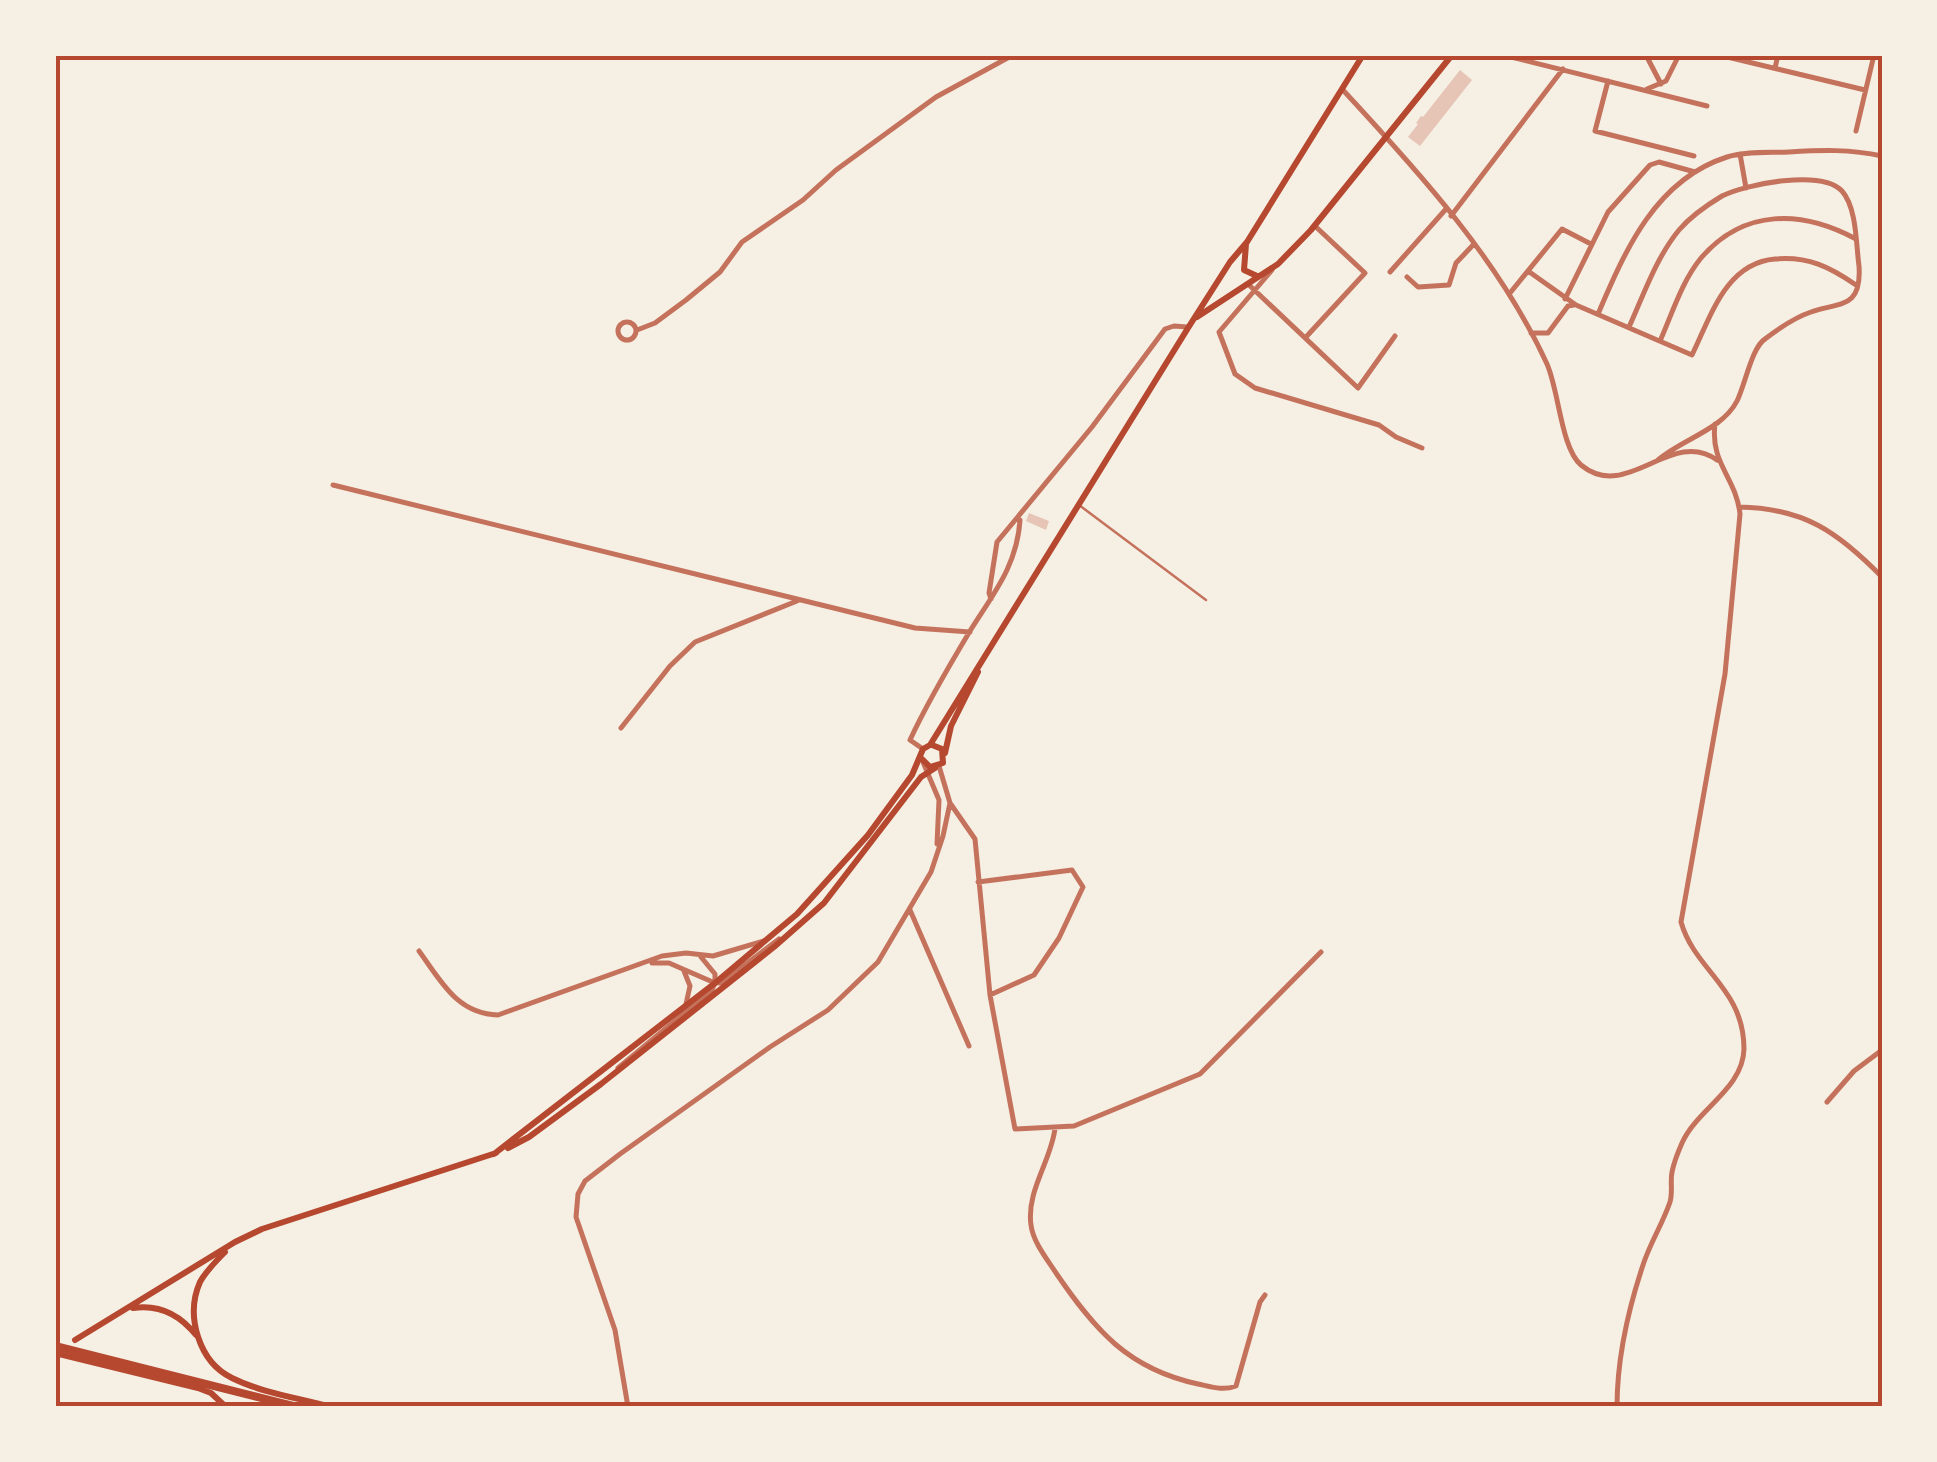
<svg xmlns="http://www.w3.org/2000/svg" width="1937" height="1462" viewBox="0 0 1937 1462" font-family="'Public Sans',sans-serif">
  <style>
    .building { fill: #e6c5b7 }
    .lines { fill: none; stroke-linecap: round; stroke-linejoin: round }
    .service { stroke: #c5725c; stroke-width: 2.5 }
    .minor { stroke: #c5725c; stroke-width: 5 }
    .secondary { stroke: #b5482f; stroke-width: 6 }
    .primary { stroke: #b5482f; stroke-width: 8 }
    .neatline { fill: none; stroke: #b5482f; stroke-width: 4 }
  </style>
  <rect width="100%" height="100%" fill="#f6efe4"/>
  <path class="building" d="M1460,70L1472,80L1420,146L1408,137L1418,124L1416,123L1421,116L1423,117Z
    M1029,513L1049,521L1046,530L1026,521Z"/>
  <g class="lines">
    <path class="service" d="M1079,505L1206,600"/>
    <path class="minor" d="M1503,55L1707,106
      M1650,55L1648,59L1661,84
      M1719,55L1865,90
      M1775,68L1778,55
      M1608,81L1595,131L1694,156
      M1342,89C1419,172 1500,261 1547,364C1559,391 1561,448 1581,465C1627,503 1671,427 1717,460
      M1647,89L1666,81L1679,55
      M1856,131L1874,55
      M1740,154L1746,188
      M1451,216L1563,69
      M1272,270L1219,332L1235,374L1255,388L1379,425L1396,437L1422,448
      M1528,271L1576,305L1692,355C1711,316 1726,263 1775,259C1808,256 1830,267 1856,285
      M1390,272L1446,209
      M1407,277L1418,287L1449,285L1456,263L1474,244
      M1248,284L1358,388L1395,336
      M1510,293L1562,229L1591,244
      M1565,299L1608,212L1650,165L1659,162L1695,172
      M1598,314C1625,251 1655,180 1727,157C1747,151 1769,153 1789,152C1822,150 1850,149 1882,156
      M618 331a9 9 0 1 1 18 0a9 9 0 1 1-18 0Z
      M1629,327C1644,294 1656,258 1679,230C1691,216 1707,205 1722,196C1746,184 1822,169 1842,191C1857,208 1856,245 1859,266C1862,310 1838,302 1811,312C1796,317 1778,329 1765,339C1752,347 1745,385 1737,401C1722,430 1682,439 1658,460
      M637,330L655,323L686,300L720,272L742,242L803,200L836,170L936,97L1013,55
      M1531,333H1548L1568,306L1574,305
      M1306,337L1365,273L1315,226
      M1660,341C1672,314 1682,281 1701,258C1744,208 1802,210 1856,239
      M333,485L915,628L970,632
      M1739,507C1804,508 1838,532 1882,577V582
      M991,599L989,593L997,542L1092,427L1165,329L1174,326L1187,327
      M621,728L670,666L695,642L797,601
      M923,749L910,740C927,703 949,666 970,631C993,594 1017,566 1020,520
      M923,762L939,800L937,844
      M950,803L975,839L990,995L1015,1129L1074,1126L1200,1074L1321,952
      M978,882L1072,870L1083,887L1059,938L1034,975L990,995
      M910,910L969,1046
      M419,951C441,981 457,1014 498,1015L662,956L686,953L713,956L764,941
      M701,957L715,974V983
      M652,963H669L715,983
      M684,971L690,986L686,1004
      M618,1068L712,990L715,983H721L779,939
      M1827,1102L1854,1071L1882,1050
      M1055,1128C1052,1159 1026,1191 1031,1225C1033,1242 1047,1259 1056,1273C1095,1330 1128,1369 1198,1384C1212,1387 1223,1391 1236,1386L1260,1302L1265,1295
      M628,1407L615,1330L576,1217L578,1194L585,1181L620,1154L770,1047L828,1010L878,962L931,872L943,836L950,803L939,766
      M1617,1407C1617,1359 1628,1310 1643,1265C1650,1243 1663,1223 1670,1202C1673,1192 1670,1182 1672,1172C1674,1162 1678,1152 1682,1143C1697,1109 1743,1089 1744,1049C1744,988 1695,971 1681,922L1725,674L1740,514C1736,477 1710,464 1715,424"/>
    <path class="secondary" d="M1246,244L1244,270L1257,276
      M1197,317L1278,264L1311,230L1452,55
      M945,753L951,726L978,672
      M921,758L930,767L943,763L942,749L932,745
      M508,1148L529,1137L601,1084L774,947L824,903L921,777L935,768
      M494,1154L715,983L797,914L868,835L912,775L923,749L930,745L1188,328L1230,262L1247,242L1363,55
      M225,1252C216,1261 206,1271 200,1282C185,1316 199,1362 232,1378C262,1393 299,1398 331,1407
      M133,1308C159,1304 180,1315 196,1335
      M75,1340L235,1242L262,1229L496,1153
      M55,1353L198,1388L211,1393L226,1407"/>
    <path class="primary" d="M55,1346L297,1407"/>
  </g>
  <rect width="1937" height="1462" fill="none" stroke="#f6efe4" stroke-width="115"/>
  <rect x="58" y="58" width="1822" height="1346" class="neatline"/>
</svg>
